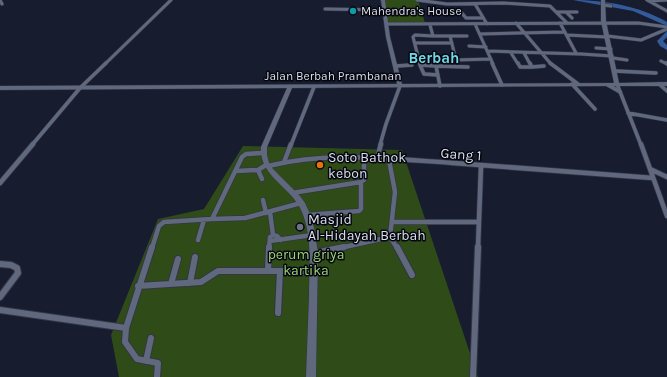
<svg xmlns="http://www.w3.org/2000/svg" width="667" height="377" viewBox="0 0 667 377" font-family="Karla,sans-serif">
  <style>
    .green { fill: #2f4b17 }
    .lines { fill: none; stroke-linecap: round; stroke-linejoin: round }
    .river { fill: #335b9b; fill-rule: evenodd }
    .street-far3-casing { stroke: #333645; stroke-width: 4 }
    .street-far2-casing { stroke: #333645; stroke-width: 4.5 }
    .street-far1-casing { stroke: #333645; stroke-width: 6 }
    .street-casing { stroke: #333645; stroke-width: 8 }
    .secondary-casing { stroke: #333645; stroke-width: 1 }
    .street-far3 { stroke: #60687e; stroke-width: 3 }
    .street-far2 { stroke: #60687e; stroke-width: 3.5 }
    .street-far1 { stroke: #60687e; stroke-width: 4.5 }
    .street { stroke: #60687e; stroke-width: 6 }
    .secondary { fill: #60687e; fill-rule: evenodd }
    .culture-dot { fill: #0f9aa8; stroke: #05070f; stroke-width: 1.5 }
    .food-dot { fill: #e8710a; stroke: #05070f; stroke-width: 1.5 }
    .worship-dot { fill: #6b7280; stroke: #05070f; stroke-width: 1.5 }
    .labels { text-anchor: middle; stroke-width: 3; stroke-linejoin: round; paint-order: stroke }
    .far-poi-label { font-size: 12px; fill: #dadfec; stroke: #05070f; text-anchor: start }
    .far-street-label { font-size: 12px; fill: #dadfec; stroke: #05070f }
    .street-label { font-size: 14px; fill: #dadfec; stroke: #05070f }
    .poi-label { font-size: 14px; fill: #dadfec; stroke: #05070f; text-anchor: start }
    .park-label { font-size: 14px; fill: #9dd572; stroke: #05070f }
    .far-district-label { font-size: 15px; font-weight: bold; fill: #70d9e9; stroke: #05070f }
  </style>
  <rect width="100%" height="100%" fill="#171c2f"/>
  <path class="green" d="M382,0H418L426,26L386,25Z
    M243,146L402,150L478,377H119L111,335L158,219L204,209Z"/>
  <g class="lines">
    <path class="river" d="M573,0C605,0 639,6 667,22V26L633,11Z
      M667,31V37L663,41L667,45V50L660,46L657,41Z"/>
    <defs>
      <path id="street-far3" d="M0,0L2,4
        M417,0L447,4L504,3L550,6L567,23
        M647,0L667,11
        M650,1L667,0
        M475,4L487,24
        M603,5L611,6
        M325,9L384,10
        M445,11L461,12L466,18H483
        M556,12H577
        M566,12L572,18
        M516,23L551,64
        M560,23L576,53
        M386,24L638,23L667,27
        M475,24L493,64
        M480,34L565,32
        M567,35L607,37
        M433,36H450L456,60L491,59
        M450,36H467
        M607,36L641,40L667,29
        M415,43H452
        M469,46L486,47
        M596,48L611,49
        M488,51L581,54L612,56
        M511,53L518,64
        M524,53L530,64
        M613,58L627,60
        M661,61L667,64
        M105,64L171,0
        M420,64L413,37L415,35L433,36L430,25"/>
      <path id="street-far2" d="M420,63V65L436,66L440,86
        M492,63L502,85
        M518,63L520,67H532L530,63
        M550,63L578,84
        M666,63L667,64
        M420,65L424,74L438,75
        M396,66L412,65
        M436,66L468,67
        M532,67L544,66
        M615,71L656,73
        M572,84L595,109
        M617,84L641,145
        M659,84L667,91
        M628,113L667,120
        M32,145L80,88L106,63
        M291,145L314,87
        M380,145L386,124L400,86"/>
      <path id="street-far1" d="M641,144L667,216
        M377,158L381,144
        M284,162L291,144
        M268,166C328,151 392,159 453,163C519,168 586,173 653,178
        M650,169L667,177
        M258,170L262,179
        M236,171L258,170L266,165
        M0,183L33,144
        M292,193L361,182
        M263,200L266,213
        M270,212L273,235
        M307,215L359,211L361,209V182L364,180V158
        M212,219L245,218L301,203
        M392,222H477
        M390,237L397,248
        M198,240L204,220
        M270,241L312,235
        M152,248L159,226L164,222L212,219L242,157L246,154L262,153
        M269,248L270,237L273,235L277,236L281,240
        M340,248L390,237L395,192L389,160
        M478,248L481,166"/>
      <path id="street" d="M152,247L126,328L125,342L137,359L158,363L157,377
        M397,247L412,275
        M314,253L344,247
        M0,264L11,265L17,268L18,273L0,297
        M268,271L269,247
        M190,283L195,257
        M171,284L178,259
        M138,286L201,282L218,271H314
        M0,310L126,328
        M278,313L280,271
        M146,361L151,338
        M473,377L478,247"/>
      <path id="secondary" d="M381,0H385L390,37L402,84L614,83L601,21V0H605L606,21L619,83L667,82V86H614L622,91V93L620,94L606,86L292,88L267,147V155L269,163L273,169L300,196L305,203L311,216L314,228L318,253L316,377H306C307,350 308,324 309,297C309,269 313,239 302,212C292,187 259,177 261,147L287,88L0,90V86L397,84L386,37Z"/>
    </defs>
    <use href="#street-far3" class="street-far3-casing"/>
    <use href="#street-far2" class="street-far2-casing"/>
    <use href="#street-far1" class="street-far1-casing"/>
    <use href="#street" class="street-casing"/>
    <use href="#secondary" class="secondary-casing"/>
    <use href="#street-far3" class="street-far3"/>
    <use href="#street-far2" class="street-far2"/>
    <use href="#street-far1" class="street-far1"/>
    <use href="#street" class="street"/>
    <use href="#secondary" class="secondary"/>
  </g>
  <circle class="culture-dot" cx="353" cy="11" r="4"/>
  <circle class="food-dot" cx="320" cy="165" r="4"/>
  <circle class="worship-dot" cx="300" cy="227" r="4"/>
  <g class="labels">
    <g class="far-poi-label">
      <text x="361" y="15">Mahendra's House</text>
    </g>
    <g class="far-street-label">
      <text x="333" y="80">Jalan Berbah Prambanan</text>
    </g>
    <g class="street-label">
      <text transform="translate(461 154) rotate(4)" y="5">Gang 1</text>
    </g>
    <g class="poi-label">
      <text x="328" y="162">Soto Bathok<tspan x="328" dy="16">kebon</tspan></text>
      <text x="308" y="224">Masjid<tspan x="308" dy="16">Al-Hidayah Berbah</tspan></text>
    </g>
    <g class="park-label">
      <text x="306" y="259">perum griya<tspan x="306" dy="16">kartika</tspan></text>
    </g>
    <g class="far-district-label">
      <text x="434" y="63">Berbah</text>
    </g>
  </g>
</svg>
